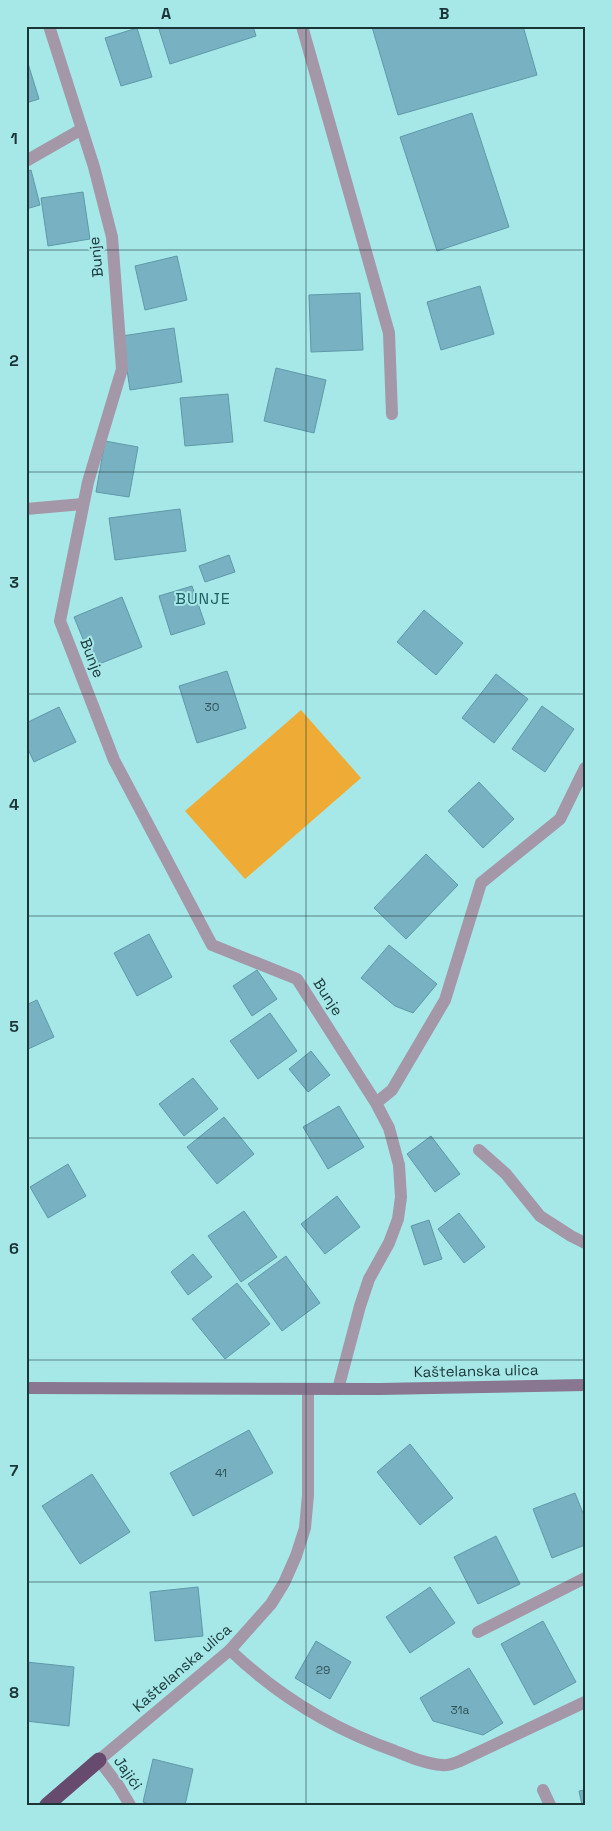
<svg xmlns="http://www.w3.org/2000/svg" width="611" height="1831" viewBox="0 0 611 1831" font-family="'Space Grotesk',sans-serif">
  <style>
    .green { fill: #eeab35 }
    .building { fill: #78b2c2; stroke: #5f99a9 }
    .lines { fill: none; stroke-linecap: round; stroke-linejoin: round }
    .lane { stroke: #a497a8; stroke-width: 12 }
    .street { stroke: #a497a8; stroke-width: 12 }
    .secondary { stroke: #897690; stroke-width: 12 }
    .highway { stroke: #664b6f; stroke-width: 15 }
    .grid { fill: none; stroke: #1b3536; stroke-width: 1; stroke-opacity: 0.55 }
    .labels { text-anchor: middle; stroke-width: 4; stroke-linejoin: round; paint-order: stroke }
    .number-label { font-size: 12px; fill: #325459 }
    .street-label { font-size: 15px; fill: #1b3536; stroke: #a6e7e8 }
    .neighbourhood-label { font-size: 16px; letter-spacing: 1px; fill: #1e6062; stroke: #a6e7e8 }
    .neatline { fill: none; stroke: #1b3536; stroke-width: 2 }
    .grid-label { font-size: 16px; text-anchor: middle; font-weight: bold; fill: #1b3536 }
  </style>
  <rect width="100%" height="100%" fill="#a6e7e8"/>
  <path class="green" d="M301,710L361,778L245,879L185,811Z"/>
  <path class="building" d="M158,26H253L256,36L170,64Z
    M523,26L537,75L398,115L372,27Z
    M137,28L152,77L121,86L105,38Z
    M26,57L39,99L26,103Z
    M472,113L509,227L437,251L400,137Z
    M31,170L40,205L26,209V172Z
    M83,192L90,239L48,246L41,198Z
    M177,256L187,300L145,310L135,266Z
    M480,286L494,334L441,350L427,302Z
    M360,293L363,350L311,352L309,295Z
    M174,328L182,382L130,390L122,336Z
    M276,368L326,380L314,433L264,421Z
    M228,394L233,442L185,446L180,398Z
    M105,441L138,447L129,497L96,492Z
    M180,509L186,551L115,560L109,518Z
    M229,555L235,572L205,582L199,566Z
    M192,586L205,624L171,635L159,596Z
    M122,597L142,647L94,666L74,617Z
    M424,610L463,643L436,675L397,642Z
    M227,671L246,728L197,743L179,686Z
    M496,674L528,699L494,743L462,718Z
    M542,706L574,729L545,772L512,749Z
    M59,707L76,742L34,762L26,745V723Z
    M479,782L514,819L483,848L448,811Z
    M426,854L458,885L406,939L374,908Z
    M149,934L172,977L137,996L114,953Z
    M389,945L437,984L413,1013L395,1006L361,978Z
    M257,970L277,999L252,1016L233,986Z
    M37,1000L54,1037L26,1050V1005Z
    M270,1013L297,1051L258,1079L230,1041Z
    M311,1051L330,1075L308,1092L289,1069Z
    M193,1078L218,1109L184,1136L159,1104Z
    M339,1106L364,1147L328,1169L303,1127Z
    M224,1117L254,1154L217,1184L187,1147Z
    M431,1136L460,1174L435,1192L407,1154Z
    M68,1164L86,1196L48,1218L30,1187Z
    M337,1196L360,1227L325,1254L301,1224Z
    M244,1211L277,1257L241,1282L208,1236Z
    M459,1213L485,1247L464,1263L438,1229Z
    M429,1220L442,1259L424,1265L411,1226Z
    M193,1254L212,1277L188,1295L171,1272Z
    M286,1256L320,1303L282,1331L248,1284Z
    M237,1283L270,1324L225,1359L192,1319Z
    M249,1430L273,1473L193,1516L170,1473Z
    M410,1444L453,1498L420,1525L377,1472Z
    M92,1474L130,1532L80,1564L42,1506Z
    M575,1493L585,1518V1545L552,1558L533,1509Z
    M496,1536L520,1584L478,1604L454,1557Z
    M198,1587L203,1636L155,1641L150,1592Z
    M430,1587L455,1623L410,1653L386,1617Z
    M543,1621L576,1682L534,1705L501,1644Z
    M316,1641L351,1662L330,1699L295,1678Z
    M26,1662L74,1667L69,1726L26,1721Z
    M469,1668L503,1723L483,1735L433,1721L420,1698Z
    M153,1759L193,1769L185,1805H153L143,1802Z
    M585,1790V1805H582L579,1791Z"/>
  <g class="lines">
    <path class="lane" d="M302,26L389,333L392,414
      M26,509L83,504
      M479,1150L506,1174L540,1216L571,1236L585,1243
      M478,1632L585,1578
      M230,1650C278,1696 332,1729 395,1751C410,1757 426,1764 442,1765C448,1766 455,1763 460,1761L585,1702
      M543,1790L550,1805"/>
    <path class="street" d="M49,26L94,167L112,237L122,369L88,482L60,621L114,760L212,945L297,979L376,1103L389,1128L399,1165L401,1197L398,1219L389,1243L369,1279L360,1306L338,1389
      M26,161L82,129
      M376,1103L392,1090L445,1000L481,883L560,819L585,768
      M130,1805L118,1785L99,1760L230,1650L271,1604L284,1583L296,1556L305,1528L308,1495V1389"/>
    <path class="secondary" d="M26,1388L380,1389L585,1385"/>
    <path class="highway" d="M47,1805L99,1760"/>
  </g>
  <path class="grid" d="M306,26V1805M26,250H585M26,472H585M26,694H585M26,916H585M26,1138H585M26,1360H585M26,1582H585"/>
  <g class="labels">
    <g class="number-label">
      <text x="212" y="711">30</text>
      <text x="221" y="1477">41</text>
      <text x="323" y="1674">29</text>
      <text x="460" y="1714">31a</text>
    </g>
    <g class="street-label">
      <text transform="translate(96 257) rotate(-96)" y="5">Bunje</text>
      <text transform="translate(92 658) rotate(69)" y="5">Bunje</text>
      <text transform="translate(328 997) rotate(57)" y="5">Bunje</text>
      <text transform="translate(476 1371) rotate(-1)" y="5">Kaštelanska ulica</text>
      <text transform="translate(182 1668) rotate(-41)" y="5">Kaštelanska ulica</text>
      <text transform="translate(128 1773) rotate(55)" y="5">Jajići</text>
    </g>
    <g class="neighbourhood-label">
      <text x="203" y="604">BUNJE</text>
    </g>
  </g>
  <rect width="611" height="1831" fill="none" stroke="#a6e7e8" stroke-width="55"/>
  <rect x="28" y="28" width="556" height="1776" class="neatline"/>
  <g class="grid-label">
    <text x="166" y="19">A</text>
    <text x="444" y="19">B</text>
    <text x="14" y="144">1</text>
    <text x="14" y="366">2</text>
    <text x="14" y="588">3</text>
    <text x="14" y="810">4</text>
    <text x="14" y="1032">5</text>
    <text x="14" y="1254">6</text>
    <text x="14" y="1476">7</text>
    <text x="14" y="1698">8</text>
  </g>
</svg>
